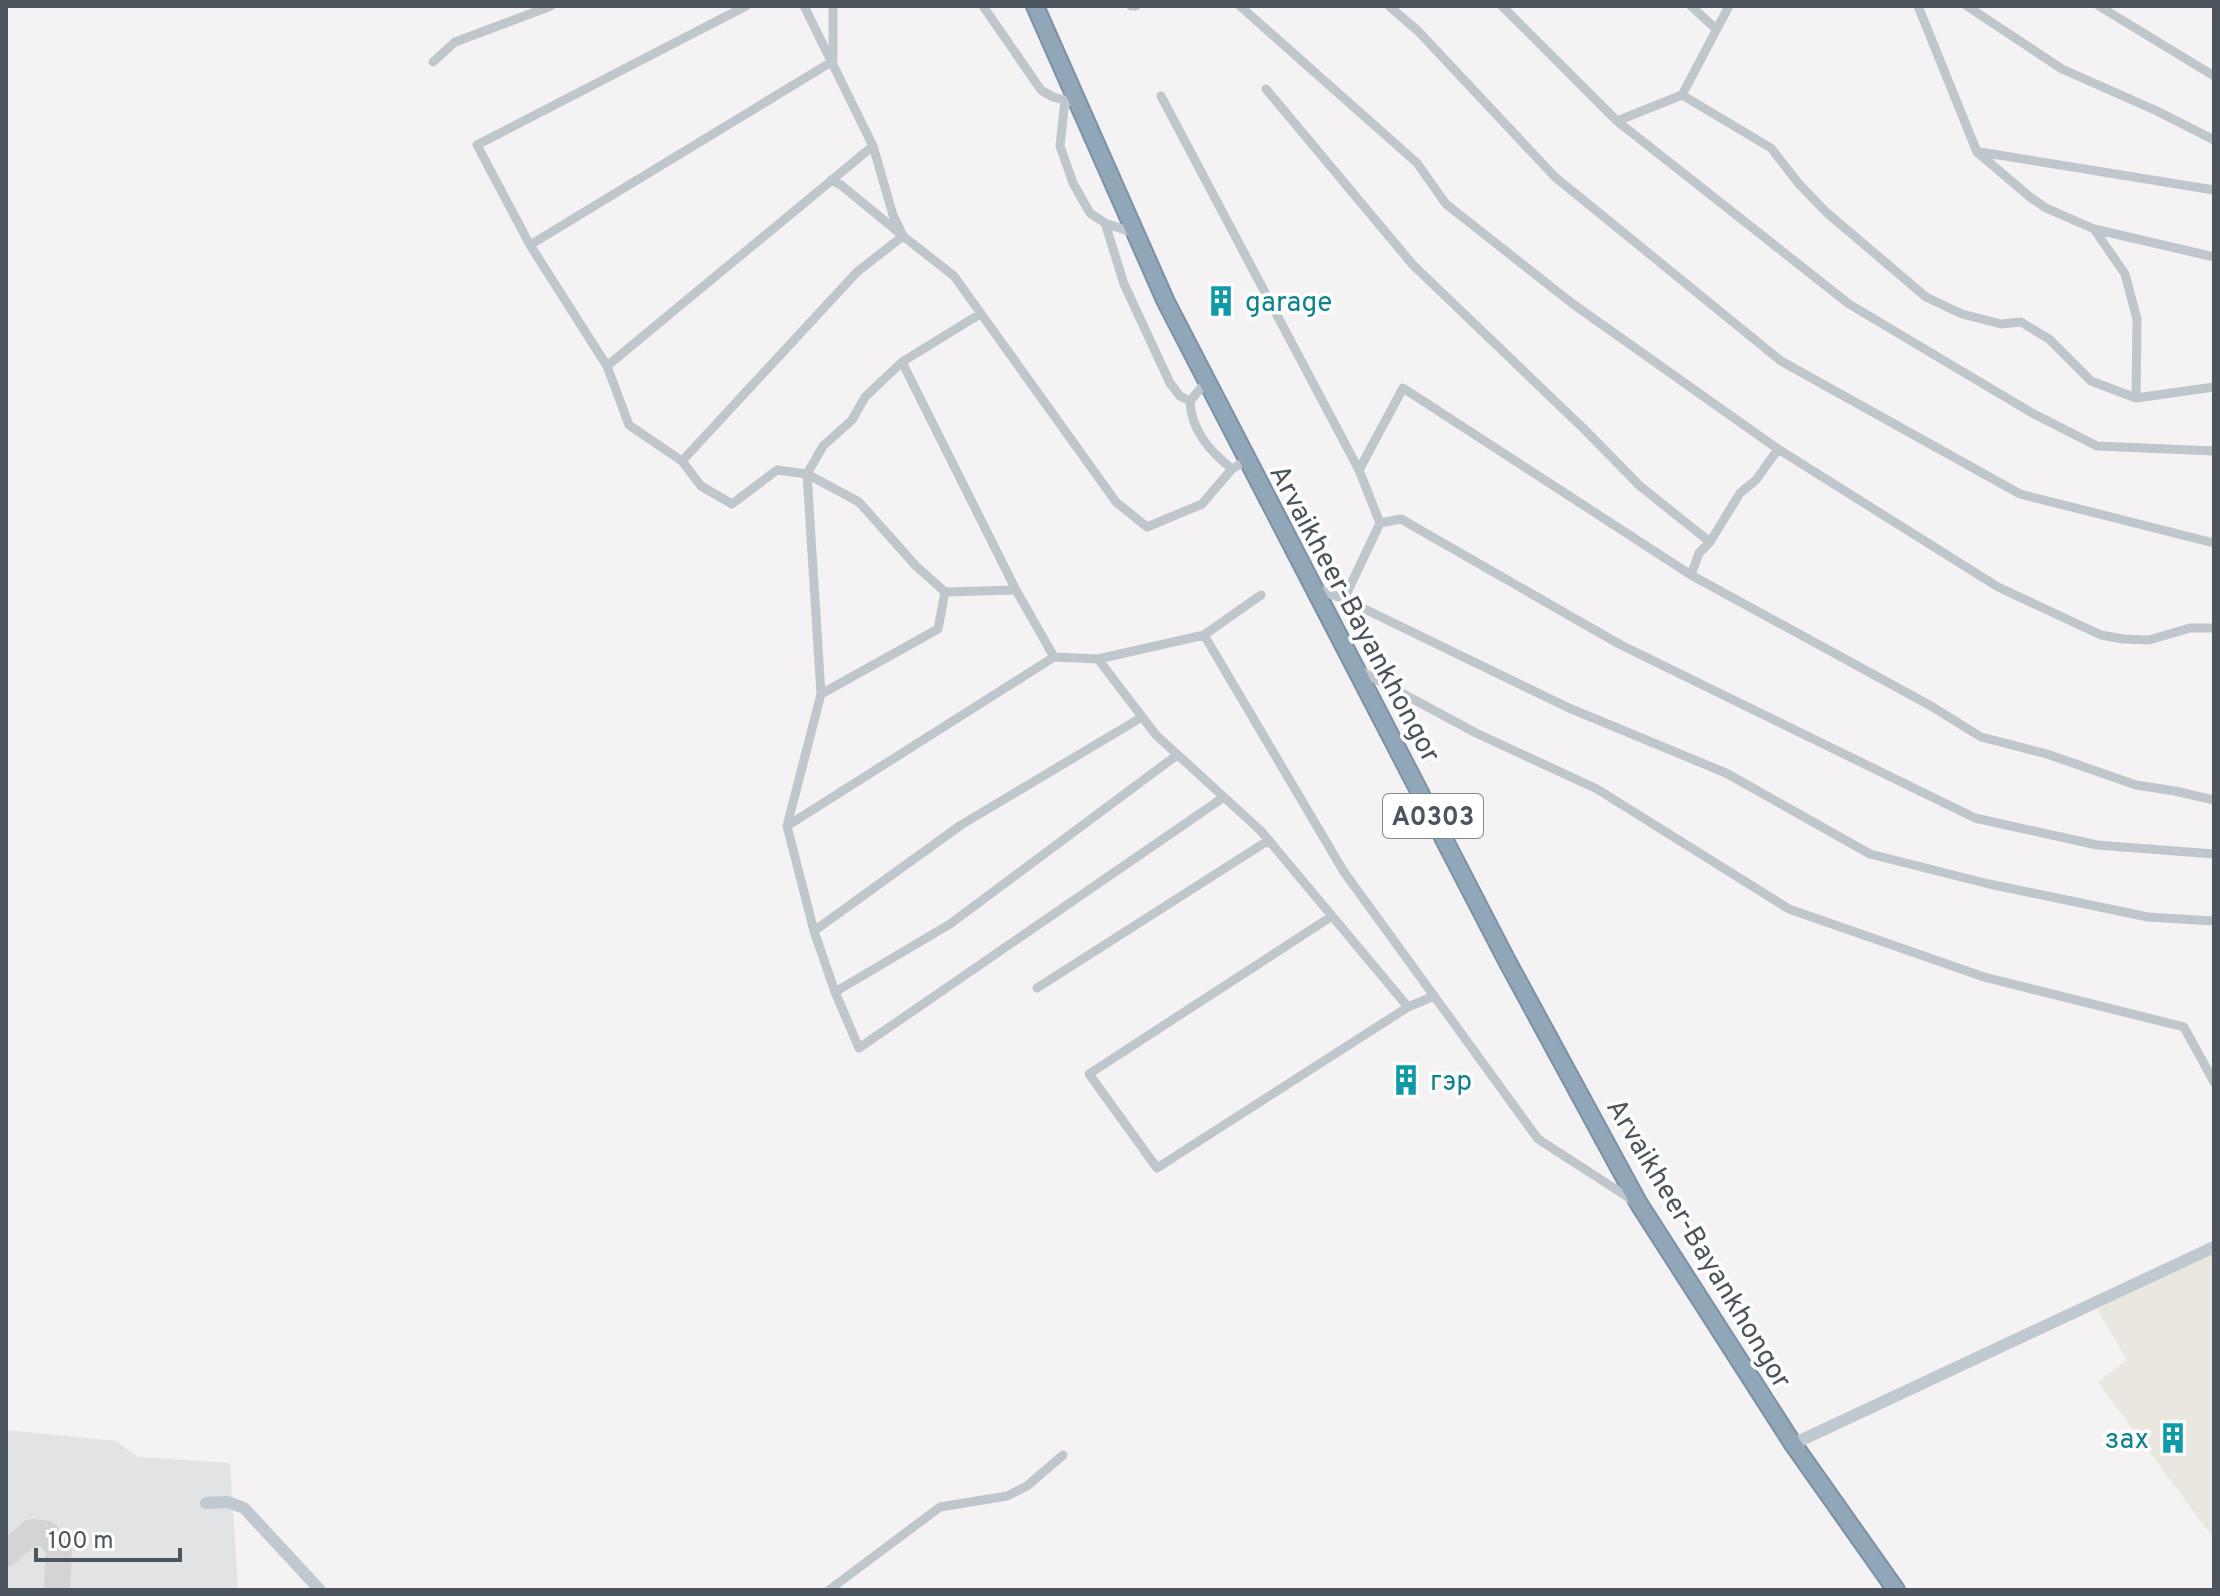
<svg xmlns="http://www.w3.org/2000/svg" width="2220" height="1596" viewBox="0 0 2220 1596" font-family="Overpass,sans-serif">
  <style>
    .commercial { fill: #eae7e0 }
    .airport { fill: #e1e3e5 }
    .lines { fill: none; stroke-linecap: round; stroke-linejoin: round }
    .taxiway { stroke: #d4d4d6; stroke-width: 26 }
    .highway-casing { stroke: #7b91a5; stroke-width: 20 }
    .street { stroke: #bfc6cc; stroke-width: 9 }
    .secondary { stroke: #c0c9d0; stroke-width: 12 }
    .highway { stroke: #90a6b9; stroke-width: 16 }
    .labels { text-anchor: middle; stroke-width: 7; stroke-linejoin: round; paint-order: stroke }
    .shield { fill: #fff; stroke: #82888e; stroke-width: 2 }
    .shield-label { font-size: 26px; font-weight: bold; fill: #4c555d }
    .culture-label { font-size: 28px; fill: #0d838f; stroke: #fff; text-anchor: start }
    .street-label { font-size: 28px; fill: #4c555d; stroke: #fff }
  </style>
  <rect width="100%" height="100%" fill="#f4f2f2"/>
  <path class="commercial" d="M2214,1253V1539L2098,1382L2127,1360L2097,1309Z"/>
  <path class="airport" d="M6,1430L116,1441L138,1457L230,1463L238,1590H6Z"/>
  <g class="lines">
    <path class="taxiway" d="M6,1554L32,1532L47,1534L59,1549L57,1590"/>
    <defs>
      <path id="highway" d="M1035,6L1166,302L1506,959L1639,1204L1793,1444L1896,1590"/>
    </defs>
    <use href="#highway" class="highway-casing"/>
    <path class="street" d="M746,6L477,145L530,245L607,366L629,425L682,461L701,486L732,504L777,470L807,474L859,502L916,566L945,592L1016,590
      M804,6L873,146L893,215L903,236L954,276L1116,502L1147,527L1202,504L1232,469
      M983,6L1041,90L1053,97L1071,102
      M1131,6H1136
      M1240,6L1417,163L1446,204L1573,304L1778,449L1998,587L2101,635L2123,639L2149,640L2190,628H2214
      M1389,6L1418,31L1555,177L1781,361L2020,494L2214,543
      M1502,6L1617,121L1849,304L2032,413L2097,446L2214,451
      M1691,6L1716,29
      M1918,6L1977,152L2030,197L2046,208L2094,229L2214,257
      M1967,6L2062,69L2157,111L2214,140
      M2099,6L2214,76
      M433,62L455,42L551,6
      M1266,89L1413,265L1583,428L1640,486L1710,542
      M1682,95L1771,148L1799,184L1826,212L1926,297L1962,314L2001,324L2021,322L2049,339L2091,381L2136,398L2214,387
      M1161,96L1359,470L1380,523L1344,599
      M1065,100L1060,146L1073,183L1090,213L1105,223L1134,233
      M1617,121L1682,95L1729,6
      M1980,152L2214,190
      M1105,223L1124,284L1170,383L1180,396L1190,401
      M2094,229L2125,274L2137,319L2136,398
      M530,245L833,61V6
      M980,314L902,362L865,397L852,420L823,446L807,474L821,694L787,826L814,931L835,992L859,1048L1224,797
      M902,362L1016,590L1054,657L1098,659L1204,635L1261,595
      M607,366L873,146
      M1207,381L1190,401C1191,431 1210,451 1232,469L1247,460
      M682,461L857,272L903,236L841,185L831,180
      M1359,470L1403,388L1691,575L1931,706L1981,737L2047,754L2136,785L2175,791L2214,800
      M1380,523L1401,519L1619,644L1975,818L2097,845L2214,854
      M1691,575L1699,553L1710,542L1740,493L1756,480L1778,449
      M1314,588L1344,599L1569,708L1726,773L1870,854L1989,884L2148,917L2214,921
      M1204,635L1344,872L1538,1139L1634,1201
      M1098,659L1156,735L1261,831L1408,1007
      M1359,670L1476,733L1597,789L1789,909L1984,977L2184,1027L2214,1082
      M821,694L938,629L945,592
      M787,826L1054,657
      M1332,916L1089,1074L1157,1168L1408,1007L1434,996
      M814,931L961,825L1142,717
      M1037,988L1269,840
      M835,992L950,924L1177,755
      M829,1590L940,1507L1007,1496L1027,1486L1063,1455"/>
    <path class="secondary" d="M1793,1444L2214,1247
      M206,1503L228,1502L244,1508L320,1590"/>
    <use href="#highway" class="highway"/>
  </g>
  <defs>
    <symbol id="building-bare" viewBox="-9 -9 18 18"><path d="M-4-6H4V6H1V3H-1V6H-4ZM-2.5-4.3h1.7v1.8h-1.7ZM.8-4.3h1.7v1.8H.8ZM-2.5-1h1.7V.8h-1.7ZM.8-1h1.7V.8H.8Z" fill="#0f9aa8" stroke="#fff" stroke-width="2.5" paint-order="stroke"/></symbol>
  </defs>
  <g fill-rule="evenodd">
    <use href="#building-bare" x="1199" y="279" width="44" height="44"/>
    <use href="#building-bare" x="1384" y="1058" width="44" height="44"/>
    <use href="#building-bare" x="2151" y="1416" width="44" height="44"/>
  </g>
  <g class="labels">
    <rect class="shield" x="1383" y="794" width="100" height="44" rx="6"/>
    <g class="shield-label">
      <text x="1433" y="825">A0303</text>
    </g>
    <g class="culture-label">
      <text x="1245" y="311">garage</text>
      <text x="1430" y="1090">гэр</text>
      <text x="2149" y="1448" text-anchor="end">зах</text>
    </g>
    <g class="street-label">
      <text transform="translate(1356 613) rotate(62)" y="10">Arvaikheer-Bayankhongor</text>
      <text transform="translate(1700 1243) rotate(59)" y="10">Arvaikheer-Bayankhongor</text>
    </g>
  </g>
  <rect width="2220" height="1596" fill="none" stroke="#4c555d" stroke-width="16"/>
  <path d="M36 1548v12h144v-12" fill="none" stroke="#4c555d" stroke-width="4"/>
  <text x="48" y="1548" font-size="24" fill="#4c555d" stroke="#ffffff" stroke-width="6" paint-order="stroke">100 m</text>
</svg>
